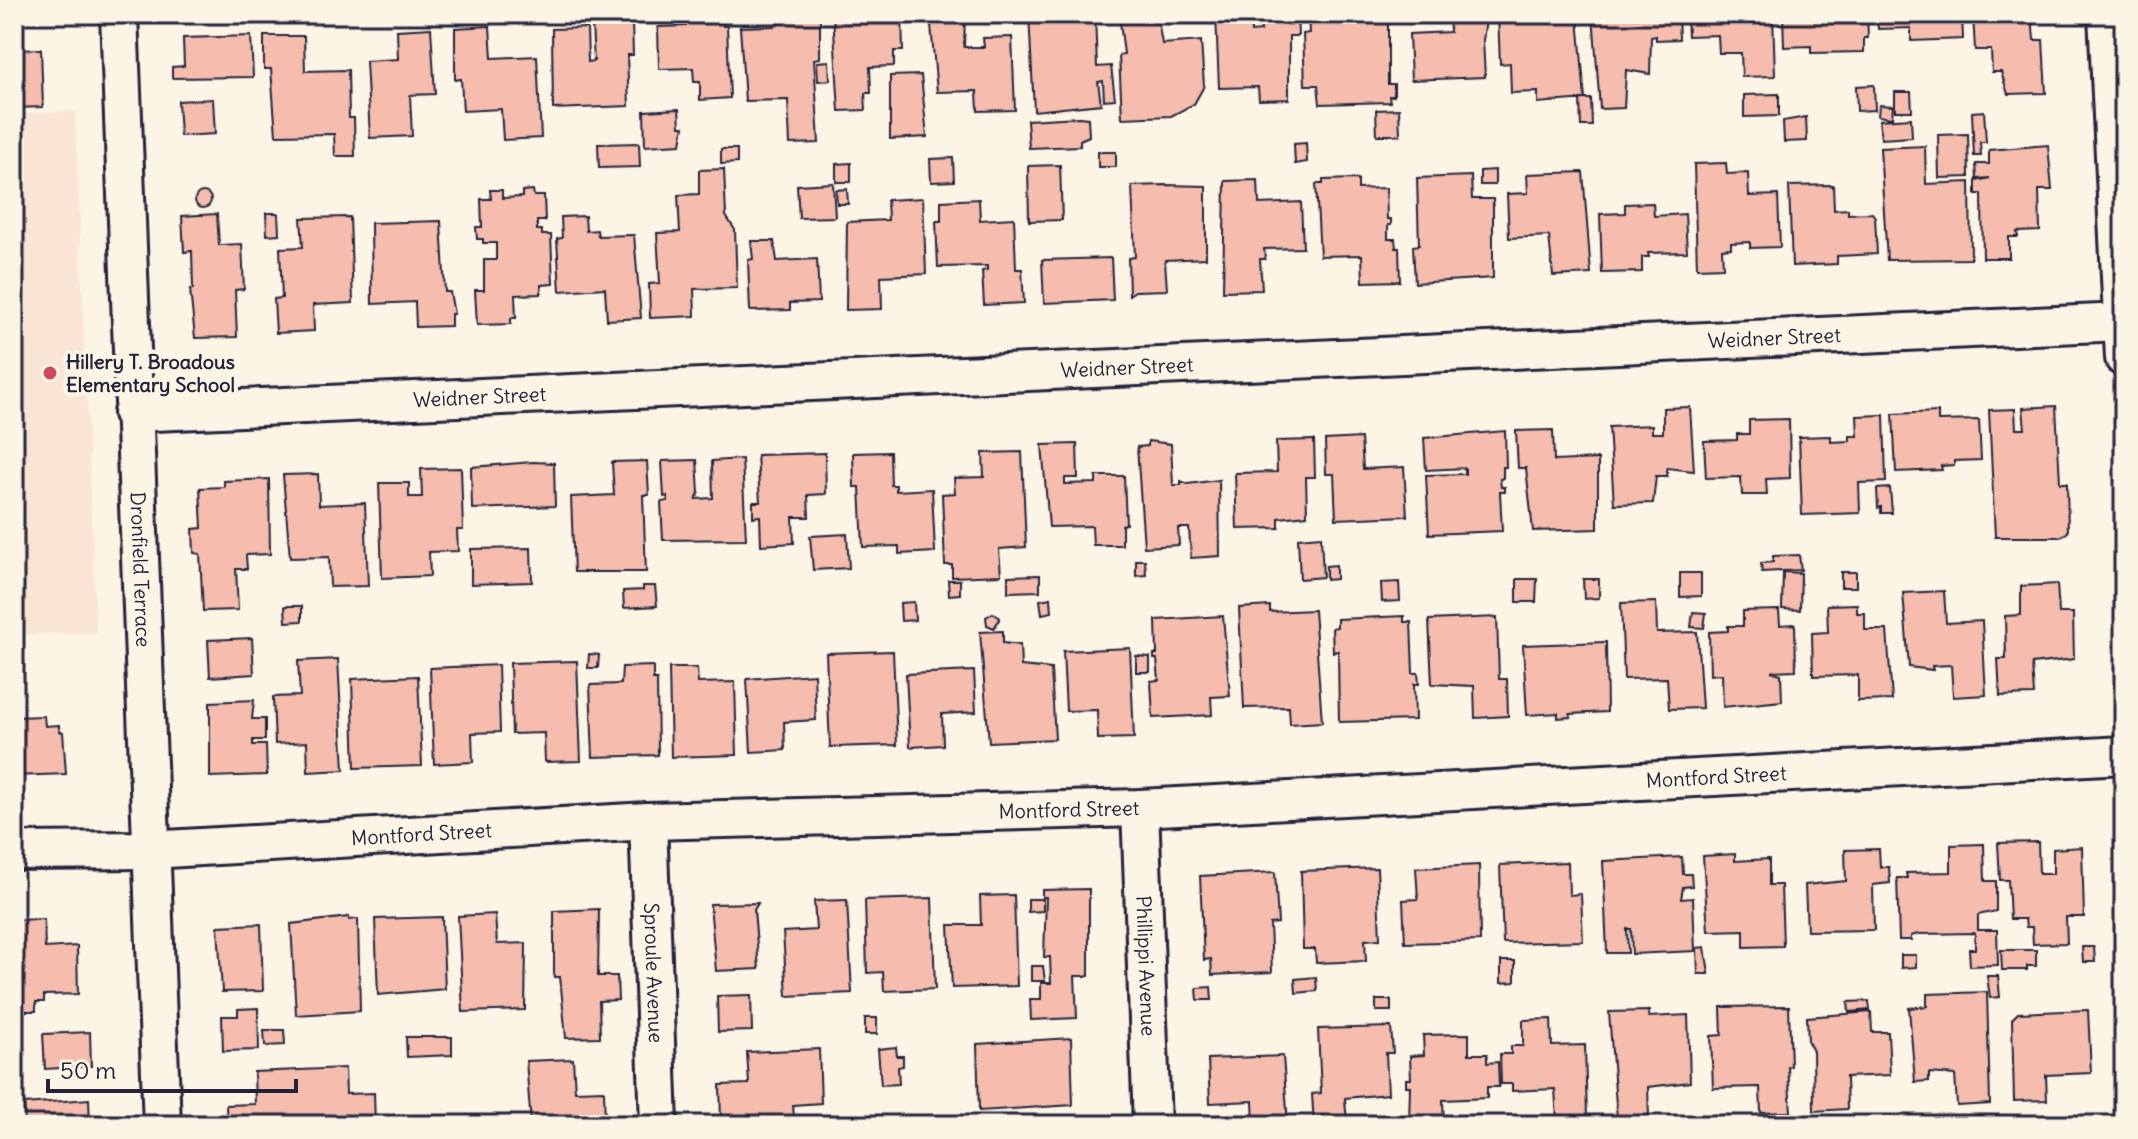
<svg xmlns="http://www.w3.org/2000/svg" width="2138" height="1139" viewBox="0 0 2138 1139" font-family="Delius,sans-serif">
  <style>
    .built { fill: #fae4d4 }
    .building { fill: #f6bdae; stroke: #22223b; stroke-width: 2 }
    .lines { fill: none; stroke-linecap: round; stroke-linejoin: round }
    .minor-casing { stroke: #22223b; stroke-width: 42 }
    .minor { stroke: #fcf5e5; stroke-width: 36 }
    .poi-dot { fill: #d1495b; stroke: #fcf5e5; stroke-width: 3 }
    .labels { text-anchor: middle; stroke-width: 8; stroke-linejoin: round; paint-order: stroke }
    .street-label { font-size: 20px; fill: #22223b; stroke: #fcf5e5 }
    .poi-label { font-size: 20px; font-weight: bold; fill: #22223b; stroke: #fcf5e5; text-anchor: start }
  </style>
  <rect width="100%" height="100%" fill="#fcf5e5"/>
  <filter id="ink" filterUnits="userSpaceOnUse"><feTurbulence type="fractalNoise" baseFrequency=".0125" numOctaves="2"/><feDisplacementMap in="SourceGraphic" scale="16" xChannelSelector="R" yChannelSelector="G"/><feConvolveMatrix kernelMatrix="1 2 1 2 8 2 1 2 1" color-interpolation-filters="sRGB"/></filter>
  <g filter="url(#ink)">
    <path class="built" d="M75,111L96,632L14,635V114Z"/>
    <path class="building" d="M820,14V58L814,59L819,143L790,144L788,100L745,101L740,27L775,26L784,15Z
      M833,14H902L903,51H894V66L870,67L871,93H865L866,110L839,111Z
      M930,14H965L964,47H984L983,38L1012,37L1015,110L978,111L977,91L937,92Z
      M1029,14H1095L1097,67L1111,66L1115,99L1104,100L1103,81L1098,82L1101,104L1034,111Z
      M1119,14H1157L1162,44L1201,41L1204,86L1194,104L1171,116L1122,118L1119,55L1124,54Z
      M1216,14H1250L1251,32L1261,31L1260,14H1297L1298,36H1289V99L1259,100L1258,87L1219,88Z
      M1308,14H1388V84H1394V96H1389L1390,102L1320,104L1318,85H1305L1303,34L1309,33Z
      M1449,14H1487L1483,40L1485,77L1411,80L1409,34L1450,32Z
      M1498,14H1535V20L1578,18L1585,99L1538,103V92L1511,93L1510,63L1500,64Z
      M1593,14H1678L1679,39L1656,40V36L1651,37L1650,74L1626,70L1624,108L1600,109Z
      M1687,14H1773L1775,76L1742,77L1741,53H1719L1718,35L1688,36Z
      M1783,14H1867L1868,38H1864V52L1811,53V46L1784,47Z
      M1877,14H1962L1963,39L1911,41V28L1878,29Z
      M1973,14H2032L2034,40H2043L2046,93L2008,94L2001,72H1992L1991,50H1975Z
      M722,17L723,26H727L730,98L700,100V82H694L693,68L659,69L658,27L686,26L685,19Z
      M632,22L633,55H627L629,106L553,109L552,29L587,28L588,62L594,61L592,24Z
      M490,26L492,58L537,56L541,138L503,140L501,109L463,111L461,79L455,80V28Z
      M431,28L435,94L410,95L412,136L370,138L366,61L398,59L397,30Z
      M251,36L253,77L172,78V67L184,66L183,38Z
      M264,36H304L305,71L348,70L349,118H354L355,156H335L334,134L276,135L271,69H264Z
      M41,49L43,107L14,108V50Z
      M829,61L830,80L818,81L817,62Z
      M921,75L927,137L890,139V76Z
      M1874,85L1875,110L1857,111L1856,86Z
      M1895,92H1911L1912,111H1895Z
      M1779,94V116L1744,117V95Z
      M213,99L215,134L180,136L178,101Z
      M1580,99H1591L1592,126H1581Z
      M1879,105L1893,106L1892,118L1878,116Z
      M679,109L680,126H684L681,144L645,146L644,111Z
      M1399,109L1400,135H1377L1376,110Z
      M1984,111L1986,142H1980L1981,156H1974L1972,112Z
      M1079,117L1088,118L1089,136L1080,140V146L1029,148L1027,120Z
      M1806,117L1807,141L1784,142L1783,121Z
      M1911,118L1912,137L1881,139L1879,120Z
      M1968,134L1969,177L1939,178L1938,135Z
      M639,143L640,167L599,168L598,144Z
      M1306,143L1307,162L1295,164L1294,144Z
      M2048,145L2052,190H2039L2040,231L2017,232L2018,237H2009V258H1983L1982,194H1976V181L1990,178L1977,179L1976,164H1989V150Z
      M1925,146L1926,184L1970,182L1971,259L1887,260L1880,148Z
      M721,149H737V163L721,164Z
      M1098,152H1116V167H1098Z
      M953,158L954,181L931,182L930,159Z
      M851,163V182H836V164Z
      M1726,163L1727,174L1748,173L1749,196L1778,195L1780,247L1750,248V242L1731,243V248L1722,249L1723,267L1697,268L1694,164Z
      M1060,165L1062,220L1029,221L1028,166Z
      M724,169L726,216L735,230L737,288L694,289L695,316L650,318L649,284L660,283L657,233L680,232L678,195L699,194V170Z
      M1495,170V185H1480V171Z
      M1583,172L1591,274L1553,276L1549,236L1509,238L1507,194L1528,193L1527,174Z
      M1471,176L1472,199H1493V278L1415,283L1413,246L1419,245L1417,178Z
      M1358,179V189L1386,188L1387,219H1391V225H1388V239H1395L1396,248H1399L1400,281L1363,282L1362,255L1320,256L1316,184H1323V180Z
      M1258,180L1259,204L1301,202L1303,248L1264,249L1265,259H1260L1262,290L1223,291L1225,181Z
      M833,183L835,217L799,218L797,185Z
      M1165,185L1206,186V258L1165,260L1167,290L1135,291L1129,295L1128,258L1135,257L1132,186Z
      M1833,185L1834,210L1848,209V214L1872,213L1875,217L1877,254L1837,256V264L1792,266L1789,186Z
      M847,189L848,204H837L836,190Z
      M490,190H502V198L522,197V191L533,190L534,196H544L545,221H537V230H542V235H551L553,284L541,285V294L515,295L516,318H511V324L477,325L475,290H484V260H496V243H483V239H477L476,227H482L481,199H491Z
      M195 200a8 8 0 1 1 16 0a8 8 0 1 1-16 0Z
      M923,198L926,274L881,276L882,309L846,310L847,222L888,220L887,200Z
      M979,199L980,220L1014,218L1016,269H1022L1024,303L984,305L982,271L987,270V266L938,267L936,221H941V201Z
      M1653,203L1654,216L1685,214L1687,252L1648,253L1649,257H1642V272L1602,273L1600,214L1625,213V204Z
      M266,213H278L279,234L267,235Z
      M217,214L219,245L242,244L244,289L235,290L237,337L195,338L190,289H193L192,251L184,252L182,216Z
      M585,216L586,231L597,230L598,236L634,235L641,318L607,320L605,288L560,291L557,239L562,238L561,217Z
      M350,217L353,303L313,305L314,331L276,333L274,299L282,298L280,248L303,247L301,218Z
      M441,221L445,292H450L454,314H451V326L416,327L415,302L372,304L371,223Z
      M751,241H774L777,261L817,259L819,302L790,303V310L750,311L748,260L753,259Z
      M1111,258L1113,300L1044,303L1042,260Z
      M2056,406L2060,483H2067L2068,532L2060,537H1995L1989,410L2015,409L2016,429H2025L2023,408Z
      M1690,407L1694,471L1667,468V476H1656L1653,503L1614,504L1609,427L1652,425V433H1663V408Z
      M1938,412V421L1979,420L1981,460L1954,461V465L1941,466L1942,470L1896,472L1893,414Z
      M1884,415L1886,482L1859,483L1860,513L1802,515L1799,437L1831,436V442L1850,441V436H1858L1857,416Z
      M1789,419L1790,478L1766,479L1767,495H1742L1741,477L1706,478L1704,441L1737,440V434H1749V420Z
      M1553,430L1554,461L1598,459V529L1533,531L1526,468H1518L1516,431Z
      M1505,431L1506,467H1503V478L1500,479L1501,487H1505V492H1500L1502,531L1429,534L1426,475L1465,474V468L1426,470L1424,438Z
      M1361,438L1363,469L1404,467L1407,516L1336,519L1334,474H1326L1325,440Z
      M1314,440L1315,477H1306L1307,515L1279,518V528L1237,529L1235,473L1277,472L1276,441Z
      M1148,441L1171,444L1173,485H1181V481L1188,484L1219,480L1220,556L1191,558L1189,528H1178L1179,545L1144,547L1137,447L1148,446Z
      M1077,444L1078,478H1065V484L1096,483V476H1124L1126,524L1122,525V545H1093L1092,526L1049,527L1042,445Z
      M890,452L891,485H896V491L932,489L935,552L899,554V546L863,547L860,487H854L853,453Z
      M1022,452L1026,547L999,549L1001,575L952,577V565H945L942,494L955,493L954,478L984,477L983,453Z
      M825,453L826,494L808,495L809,517H793L794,543L761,545L760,516L753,517V502H760L757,455Z
      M742,459L746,539L663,540L661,502L668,501L667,496L664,497L662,461L697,460L699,493L696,499L713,498L712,461Z
      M647,461L649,495H643L646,572H574L571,497L614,495L612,462Z
      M533,462L554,463L555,506L472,509L471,467Z
      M461,468L463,530H457L458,551L429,552L430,576L382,578L379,483H409V497H422L421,469Z
      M318,474L319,505L365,503L368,586L330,587L329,557L290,558L283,475Z
      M269,479L270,554L246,555L247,569H236L238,610L203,611L200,554L194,553L193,529L202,528L200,488L224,487V481Z
      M1890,488L1892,513H1881V507L1878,508L1877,489Z
      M847,534L849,568L813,570L810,536Z
      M1321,536L1323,577L1300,579L1298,538Z
      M531,548L532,582L471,584V549Z
      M1799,555L1801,570L1762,572L1761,563L1773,562V556Z
      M1136,560H1145L1146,575L1136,576Z
      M1336,565V579L1326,580V566Z
      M1783,572L1801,573L1800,610L1782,609Z
      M1841,572H1856V587H1841Z
      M1680,573H1701V596L1680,597Z
      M1040,575V591L1008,592V576Z
      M1517,579H1537L1536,602H1517Z
      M1583,579H1599V598L1584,599Z
      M948,580H960V594L949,595Z
      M1399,582L1400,601L1382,602L1381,583Z
      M2057,584L2059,613H2073L2074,659L2032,664L2034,695L2000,696L1998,659H2006L2005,616L2021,615V586Z
      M643,586H655L657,606L624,608L623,591L643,590Z
      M1944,591L1946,623L1982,621L1986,695L1953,697L1951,665L1932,666L1933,670L1909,667L1903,593Z
      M1051,598L1052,612L1042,614L1040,600Z
      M914,602L915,620L901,621L900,603Z
      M1656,602L1657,633L1697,632L1702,708L1669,709L1667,678L1624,679L1621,603Z
      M1857,604V613H1865V630H1887L1892,700L1858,701V675L1813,676L1812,633L1828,632L1827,605Z
      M285,606H302V621L286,622Z
      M1270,606V612L1314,610L1322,722L1290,724L1289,707L1244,708L1239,608Z
      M1779,610L1780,625L1795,624L1796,670L1771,671L1781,674L1782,701L1723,707L1722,674L1710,675L1709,632L1728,631V626H1743V611Z
      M1693,612L1706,613L1704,628L1691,627Z
      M993,613L1000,618L994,628L987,625L986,617Z
      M1223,616L1230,696L1211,697L1212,715L1153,718L1151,681L1159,680L1157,659H1154V654H1157L1156,620Z
      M1404,616V622H1411L1413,673H1418L1419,684H1414L1415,720L1339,722L1338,651L1333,652L1332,628L1337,627V619Z
      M1497,617L1499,679H1507L1508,716L1475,718L1474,686L1432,684L1429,620Z
      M1003,631V643L1020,645L1021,666L1051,669L1055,739L989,742L980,632Z
      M252,638L254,674L210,677L208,640Z
      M1606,642L1607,712L1570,714L1571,717L1558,718V713L1527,715L1523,645Z
      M1130,648L1134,738L1098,739L1097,710L1066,711L1063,651Z
      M893,651L897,745L830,747L826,653Z
      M589,654L599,655L598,668H588Z
      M1136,656L1150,657V672H1136Z
      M338,659L344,770L308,772L307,742L275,744L273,697L300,696L298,661Z
      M577,661L581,761L545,762L544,733L512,734L510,663Z
      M498,665L500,732L472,733L473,762L434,764L430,668Z
      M653,666V680H657L658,755L593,757L590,685L621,684L622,667Z
      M669,668H697L698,683L735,682L737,755L671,757Z
      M974,671L976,712L942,714L943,745L910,747L906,674Z
      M814,674L816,720L784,722L785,750L751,752L747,679Z
      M418,676L422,766L355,768L352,679Z
      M254,700L252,719H265V740H253V745H266L267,775L210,777V702Z
      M44,716L45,726L59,725V731L63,732L66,774L14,776V717Z
      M2038,842L2039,874H2053V849L2082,847L2084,917H2066L2067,943L2033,944L2032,927H2026L2025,919H2010L2008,880H2000L1998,843Z
      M1984,844L1985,881H1996V911L1978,915V930H1997L1998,965L1970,966L1969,949H1975V933L1918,934L1911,936V940H1899L1897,878H1907L1906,873L1951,872V845Z
      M1879,849L1880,867H1889L1890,883L1873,885L1874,930L1807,931L1805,885L1846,881L1845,850Z
      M1735,854V861L1769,859V885H1781L1783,946L1744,947V930L1708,931L1703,856Z
      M1682,857L1683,874H1691L1692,886L1683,887L1681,899L1693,898L1695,951L1632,954L1631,929H1627L1628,953H1607L1603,861Z
      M1568,862L1569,895L1581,894L1583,941L1503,943L1500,865Z
      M1479,865L1480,941L1405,943L1403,900L1418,899L1416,868Z
      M1377,868L1380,939L1365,940L1366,961L1316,963L1315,949H1303L1301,871Z
      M1275,872L1278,923L1270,924L1272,972L1212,975L1211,959L1204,960L1200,876Z
      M1089,889V976H1075L1077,1018L1031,1020L1030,999H1041V983H1051L1050,957H1044L1046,897H1042V890Z
      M1014,895L1017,986L952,988L949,925H981L980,896Z
      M932,898L935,989L884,991L883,972L867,973L865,900Z
      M1028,899H1043V911L1028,912Z
      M847,900L852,993L787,996L783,932L816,930L814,901Z
      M758,903L754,910L759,969L716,971L710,904Z
      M599,909L598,976H617L618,1000L599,1001L600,1037L566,1038L560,977H555L554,973V911Z
      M495,914L497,944L526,943L525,1010L463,1012L458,916Z
      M349,917V920L358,919L360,1011L296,1015L291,924Z
      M442,917L445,989L378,995L375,919Z
      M44,919L45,948L77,946L78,994L44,995V1002H36V1011H14V920Z
      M261,924L263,991L222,992L218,926Z
      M1705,947L1709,974H1698L1697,948Z
      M2082,947H2094L2095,962H2083Z
      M2001,950H2036V966H2027V970H2002Z
      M1901,955H1916V967L1901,968Z
      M1501,961H1515V982L1501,983Z
      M1031,966H1043L1045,981H1031Z
      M1987,976H1998L2000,997L1990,998Z
      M1316,977L1317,991L1296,993L1295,979Z
      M1211,987L1212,1000H1198L1197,988Z
      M1987,992L1990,1104L1957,1106L1955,1075L1929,1073V1081L1915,1082L1909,1008L1927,1006V994Z
      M751,995L752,1031L718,1032L717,996Z
      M1376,1000H1391V1011H1376Z
      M1869,1001L1870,1010L1849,1012L1848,1002Z
      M1789,1006L1791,1066L1788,1067L1791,1112L1761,1113L1760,1087L1713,1088L1711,1036L1722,1035L1721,1007Z
      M258,1008L259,1050L223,1051L222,1016H238V1009Z
      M2088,1010L2091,1073L2046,1075L2047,1100L2014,1101L2012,1019L2018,1013Z
      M1649,1011V1017L1688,1015L1690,1082L1648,1087L1649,1117L1617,1118L1609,1012Z
      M1871,1012L1872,1032H1888L1890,1075L1846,1077L1847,1109L1814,1111L1813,1051L1808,1042L1807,1017Z
      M865,1018H877V1034H865Z
      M1551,1019L1552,1046L1585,1045L1587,1119L1557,1120L1555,1089L1512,1091V1084H1501L1500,1054H1511V1046H1523V1020Z
      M1391,1027L1393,1053H1386L1388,1094L1345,1098L1347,1125H1314L1312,1094L1321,1093L1318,1029Z
      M264,1030H284L285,1045L265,1046Z
      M90,1032L91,1066L45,1069L43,1034Z
      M1469,1034V1054H1487V1063L1498,1062L1499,1087H1487V1098L1443,1100L1444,1125H1409L1410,1086H1406V1079H1411L1410,1056L1424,1055L1423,1035Z
      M406,1037H452V1055L407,1057Z
      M1071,1038L1073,1105L979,1111L977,1044Z
      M896,1047L897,1056H903V1066L898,1067L899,1084L881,1085L878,1049Z
      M819,1049L821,1103L793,1105L794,1117L721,1120L720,1085L749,1084L747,1052Z
      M1283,1056L1288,1125H1254L1253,1101L1210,1103L1208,1059Z
      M573,1059L575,1091L604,1090L605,1125H531L526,1061Z
      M345,1068L346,1094L374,1093L375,1125H227L226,1105L255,1104L254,1072Z
      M89,1099L90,1125H25L24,1104Z
      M1038,1115L1043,1125H1014Z"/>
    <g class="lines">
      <defs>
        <g id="minor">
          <path id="s1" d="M119,14L162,1125"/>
          <path d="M2107,14L2124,358"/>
          <path id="s2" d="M132,413L2123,322"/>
          <path id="s3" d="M1140,808L1152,1125"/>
          <path id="s4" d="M648,821L659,1125"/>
          <path id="s5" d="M14,851L149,850L648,821L1140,808L2124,755"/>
        </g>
      </defs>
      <use href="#minor" class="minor-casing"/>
      <use href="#minor" class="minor"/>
    </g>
  </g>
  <circle class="poi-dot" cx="50" cy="373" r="8"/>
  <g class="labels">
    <g class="street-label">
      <text dy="7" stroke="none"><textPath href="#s2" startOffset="1644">Weidner Street</textPath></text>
      <text dy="7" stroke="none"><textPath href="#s2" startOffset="996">Weidner Street</textPath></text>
      <text dy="7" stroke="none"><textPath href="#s2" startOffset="348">Weidner Street</textPath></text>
      <text dy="7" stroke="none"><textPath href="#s1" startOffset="556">Dronfield Terrace</textPath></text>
      <text dy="7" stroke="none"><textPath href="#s5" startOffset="1704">Montford Street</textPath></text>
      <text dy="7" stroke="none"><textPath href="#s5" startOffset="1056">Montford Street</textPath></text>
      <text dy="7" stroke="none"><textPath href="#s5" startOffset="408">Montford Street</textPath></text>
      <text dy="7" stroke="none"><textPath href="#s3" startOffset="158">Phillippi Avenue</textPath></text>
      <text dy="7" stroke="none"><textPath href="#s4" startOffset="152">Sproule Avenue</textPath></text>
    </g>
    <g class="poi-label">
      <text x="66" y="369">Hillery T. Broadous<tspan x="66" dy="23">Elementary School</tspan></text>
    </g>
  </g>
  <rect width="2138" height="1139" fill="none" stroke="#fcf5e5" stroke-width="48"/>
  <rect x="24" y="24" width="2090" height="1091" fill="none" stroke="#22223b" stroke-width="3" filter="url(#ink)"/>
  <path d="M48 1079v12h248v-12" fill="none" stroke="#22223b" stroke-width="4"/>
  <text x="60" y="1079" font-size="24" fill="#22223b" stroke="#fcf5e5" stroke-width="6" paint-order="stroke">50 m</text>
</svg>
